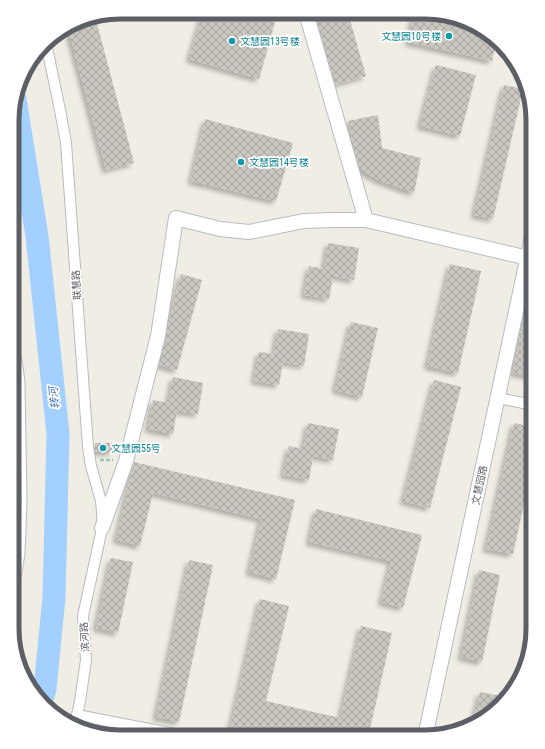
<svg xmlns="http://www.w3.org/2000/svg" width="545" height="749" viewBox="0 0 545 749" font-family="'Roboto Condensed','Noto Sans SC',sans-serif">
  <style>
    .lines { fill: none; stroke-linecap: round; stroke-linejoin: round }
    .river { stroke: #a4d0ff; stroke-width: 23 }
    .building { fill: url(#building-cross-hatch); filter: url(#shadow) }
    .lane-casing { stroke: #b9bbc0; stroke-width: 7 }
    .street-casing { stroke: #b9bbc0; stroke-width: 12 }
    .secondary-casing { stroke: #b9bcc2; stroke-width: 16 }
    .path { stroke: #99c8aa; stroke-width: 2.5; stroke-dasharray: 4 2; stroke-linecap: butt }
    .lane { stroke: #fff; stroke-width: 5 }
    .street { stroke: #fff; stroke-width: 10 }
    .secondary { stroke: #fff; stroke-width: 14 }
    .culture-dot { fill: #0f9aa8; stroke: #fff; stroke-width: 1.5 }
    .labels { text-anchor: middle; stroke-width: 3.5; stroke-linejoin: round; paint-order: stroke }
    .culture-label { font-size: 10px; fill: #0d838f; stroke: #fff; text-anchor: start }
    .street-label { font-size: 10px; fill: #5c5f65; stroke: #fff }
    .water-label { font-size: 11px; font-style: italic; fill: #4073bd; stroke: #fff }
    .rim { fill: none; stroke: #5c5f65; stroke-width: 5 }
  </style>
  <defs>
    <pattern id="building-cross-hatch" width="8" height="8" patternUnits="userSpaceOnUse"><rect width="8" height="8" fill="#cac7c1"/><path d="M0 0l8 8M0 8l8-8" fill="none" stroke="#a7a5a0"/></pattern>
    <filter id="shadow"><feDropShadow dx="-3.5" dy="3.5" stdDeviation="2" flood-color="#0004"/></filter>
  </defs>
  <rect width="100%" height="100%" fill="#efede4"/>
  <g class="lines">
    <path class="river" d="M15,99L37,236L58,434L54,597L45,689L42,698"/>
  </g>
  <path class="building" d="M203,12H239L275,22L259,79L189,59Z
    M324,13H348L366,76L334,85L313,16Z
    M414,13H439L485,30L496,43L492,61L408,42Z
    M95,16L134,163L106,170L68,28L85,18Z
    M436,65L476,75L460,136L420,126Z
    M504,85L523,89L493,219L474,215Z
    M378,115L382,148L421,158L414,193L378,180L358,168L348,121Z
    M205,119L293,143L276,201L191,181Z
    M328,243L359,248L354,280L333,276L329,299L304,295L309,266L324,269Z
    M450,264L481,271L458,373L427,366Z
    M532,272H533V377L513,373Z
    M181,274L202,280L177,370L156,364Z
    M351,322L378,328L362,397L335,390Z
    M278,329L309,334L304,366L283,362L279,385L254,381L259,352L274,354Z
    M173,377L203,383L198,414L177,411L173,434L148,429L153,400L168,403Z
    M434,380L461,387L430,508L403,501Z
    M308,423L339,429L333,460L313,456L309,480L283,475L289,446L303,449Z
    M514,423L533,427V462L513,554L486,549Z
    M95,443H112V452H95Z
    M134,462L295,500L276,579L249,572L261,519L153,493L140,546L116,540Z
    M316,509L422,535L403,608L381,602L391,561L309,542Z
    M111,558L133,562L118,633L96,628Z
    M189,560L213,565L179,722L156,717Z
    M479,570L500,575L482,662L461,657Z
    M260,599L289,606L266,701L340,718L361,626L392,633L368,737L243,736L229,733Z
    M532,626L533,636L529,647H528Z
    M480,692L501,696L499,703L472,726Z"/>
  <g class="lines">
    <defs>
      <path id="lane" d="M12,552L22,554
        M12,611L22,554L24,502L22,383L20,366L13,337"/>
      <path id="street" d="M46,43L60,110L66,143L88,447L91,466L101,501L103,524L83,616L86,660L80,701L75,724
        M498,398L533,405
        M77,715L185,736"/>
      <path id="secondary" d="M306,13L366,220L528,258
        M102,528L126,461L158,336L176,218L220,229L249,232L304,221L332,220H366
        M425,737L533,232"/>
    </defs>
    <use href="#lane" class="lane-casing"/>
    <use href="#street" class="street-casing"/>
    <use href="#secondary" class="secondary-casing"/>
    <path class="path" d="M100,460H113"/>
    <use href="#lane" class="lane"/>
    <use href="#street" class="street"/>
    <use href="#secondary" class="secondary"/>
  </g>
  <g class="culture-dot">
    <circle cx="449" cy="36" r="4"/>
    <circle cx="232" cy="41" r="4"/>
    <circle cx="241" cy="162" r="4"/>
    <circle cx="103" cy="448" r="4"/>
  </g>
  <g class="labels">
    <g class="culture-label">
      <text x="441" y="40" text-anchor="end">文慧园10号楼</text>
      <text x="240" y="45">文慧园13号楼</text>
      <text x="249" y="166">文慧园14号楼</text>
      <text x="111" y="452">文慧园55号</text>
    </g>
    <g class="street-label">
      <text transform="translate(76 285) rotate(-94)" y="4">联慧路</text>
      <text transform="translate(479 485) rotate(-78)" y="4">文慧园路</text>
      <text transform="translate(84 637) rotate(-94)" y="4">滨河路</text>
    </g>
    <g class="water-label">
      <text transform="translate(54 398) rotate(-96)" y="4">转河</text>
    </g>
  </g>
  <path d="M0 0H545V749H0ZM120 19H425A101 101 0 0 1 526 120V629A101 101 0 0 1 425 730H120A101 101 0 0 1 19 629V120A101 101 0 0 1 120 19Z" fill="#fff" fill-rule="evenodd"/>
  <path class="rim" d="M120 19H425A101 101 0 0 1 526 120V629A101 101 0 0 1 425 730H120A101 101 0 0 1 19 629V120A101 101 0 0 1 120 19Z"/>
</svg>
